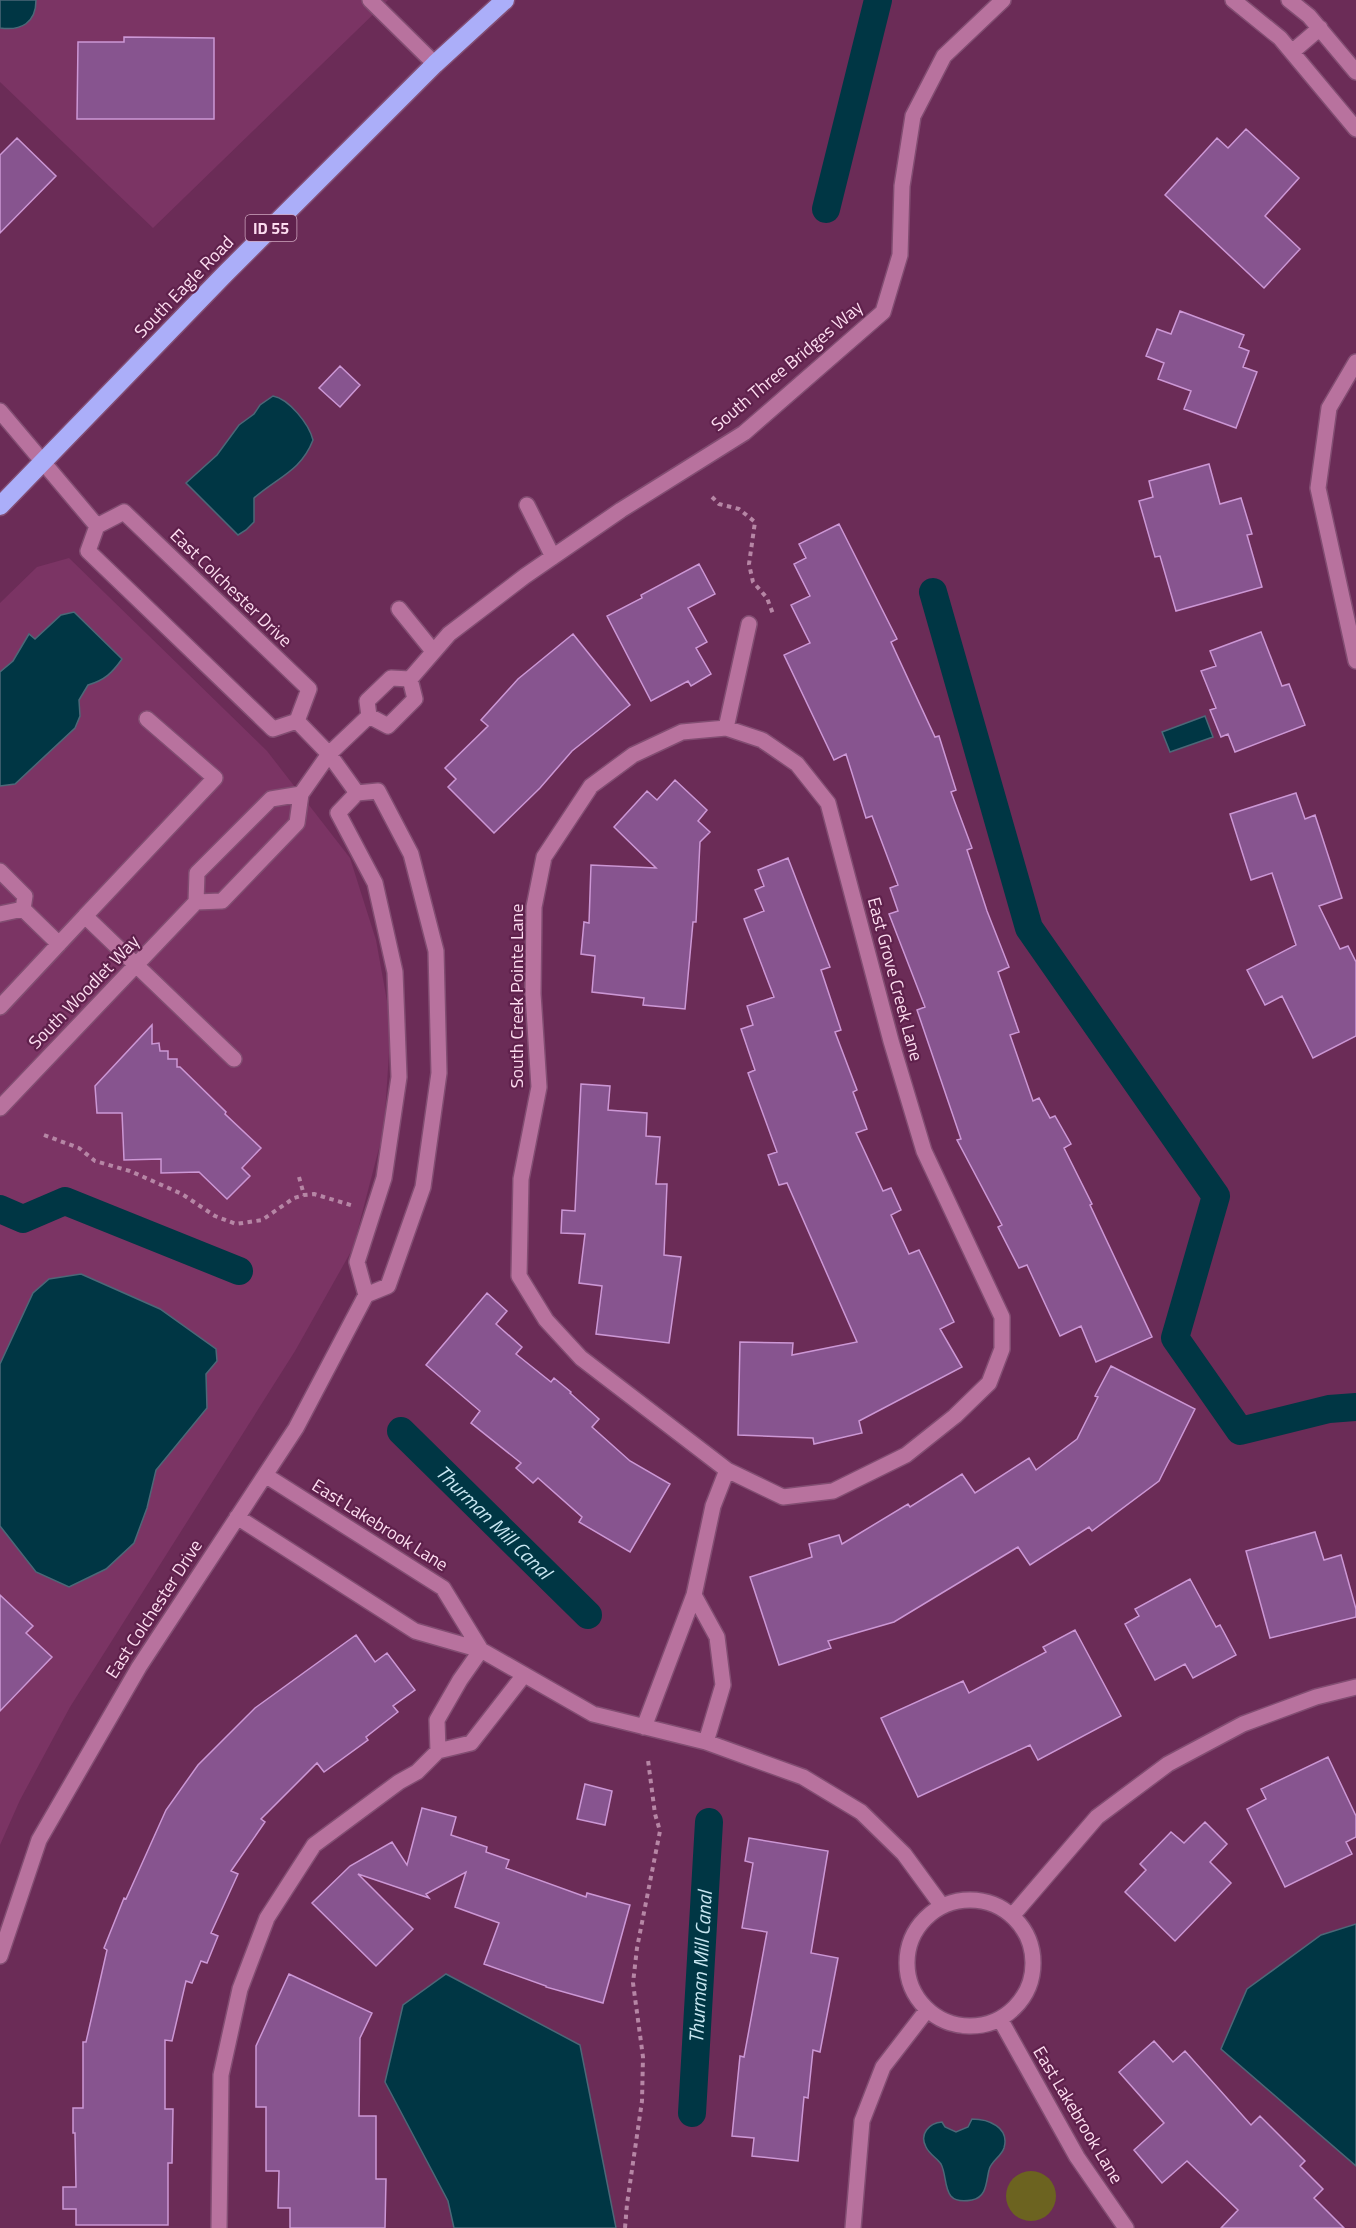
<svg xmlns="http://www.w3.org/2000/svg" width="1356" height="2228" viewBox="0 0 1356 2228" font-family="'Titillium Web',sans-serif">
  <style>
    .built { fill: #7b3464 }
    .park { fill: #6c6320 }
    .water { fill: #003644; stroke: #4c6878; stroke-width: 1.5 }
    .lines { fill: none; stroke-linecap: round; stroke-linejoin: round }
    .canal { stroke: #003644; stroke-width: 28 }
    .building { fill: #87548f; stroke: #cc97d5; stroke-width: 1.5 }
    .minor-casing { stroke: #824d72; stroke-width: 18 }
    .highway-casing { stroke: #824d72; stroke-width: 21 }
    .path { stroke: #b686a5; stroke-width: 4; stroke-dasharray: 4.5 4.5; stroke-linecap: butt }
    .minor { stroke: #b8729e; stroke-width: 15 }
    .highway { stroke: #abaef9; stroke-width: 18 }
    .labels { text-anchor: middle; stroke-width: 4.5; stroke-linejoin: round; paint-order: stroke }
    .shield { fill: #5f214c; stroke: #cea5bf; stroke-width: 1.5 }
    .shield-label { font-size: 16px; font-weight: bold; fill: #fdddf0 }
    .street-label { font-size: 18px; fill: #fdddf0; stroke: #5f214c }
    .water-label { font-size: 20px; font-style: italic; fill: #c9e7f2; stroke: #5f214c }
  </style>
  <rect width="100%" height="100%" fill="#6b2c57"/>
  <path class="built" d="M0,0H388L153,228L0,82Z
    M69,558L267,751L350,858L376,940L391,1023L384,1129L353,1248L295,1351L70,1707L20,1800L0,1845V603L37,567Z"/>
  <path class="park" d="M1006 2196a25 25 0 1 1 50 0a25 25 0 1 1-50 0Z"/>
  <path class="water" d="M0,0H36C36,23 21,31 0,28Z
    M273,396C289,399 309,424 313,440C301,471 278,477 254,498V522L246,530L238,535L186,483L217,455L239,425L254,414L260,405Z
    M74,612L122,659C112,673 105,680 88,685L79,700L80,716L75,728L15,784L0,786V672L13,661L29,634L35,639L61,615Z
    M1205,716L1213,737L1170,752L1162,732Z
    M81,1274L160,1309L216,1349L217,1361L206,1374L207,1408L156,1470L147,1508L134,1543L106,1569L69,1587L36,1572L0,1526V1364L33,1293L49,1279Z
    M1356,1924V2166L1221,2049L1247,1989L1321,1935Z
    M446,1974L580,2045L616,2228H454L448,2201L385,2082L403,2005Z
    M972,2119C988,2119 1010,2127 1004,2148C1001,2157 991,2161 989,2170C986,2182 987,2197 972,2200C940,2206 949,2179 941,2164C937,2158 929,2154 926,2147C919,2134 929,2123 942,2122L945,2127L956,2132L968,2127Z"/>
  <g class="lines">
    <g class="canal">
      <path d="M826,209L878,0"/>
      <path d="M933,592L1029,928L1216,1196L1175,1338L1240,1431L1329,1409L1356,1407"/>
      <path d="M0,1209L23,1219L65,1201L239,1271"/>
      <path id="s1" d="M401,1431L588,1615"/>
      <path id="s2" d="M692,2113L709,1822"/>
    </g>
  </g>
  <path class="building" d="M124,37L214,38V119H77L78,42H124Z
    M1246,129L1299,178L1265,216L1300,249L1264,288L1165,195L1217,138L1228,148Z
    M17,138L56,176L0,233V155Z
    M1180,311L1244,335L1239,347L1249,351L1243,367L1257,372L1236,428L1184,409L1191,391L1158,379L1164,363L1146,356L1157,329L1171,334Z
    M340,366L360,385L340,407L319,388Z
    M1209,464L1220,504L1241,498L1252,534L1247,535L1262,587L1176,611L1160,556L1155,557L1139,501L1153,497L1149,481Z
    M839,524L897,639L891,642L935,737L939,736L956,790L951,792L972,848L967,850L987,911L1009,967L998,972L1019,1032L1010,1035L1033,1101L1039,1098L1050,1118L1055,1116L1071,1144L1064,1148L1092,1204L1090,1205L1152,1337L1096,1362L1081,1326L1060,1336L1027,1265L1019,1268L998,1227L1002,1225L957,1140L961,1139L917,1010L925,1007L889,914L898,911L890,888L898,885L872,816L866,818L846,754L834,760L784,655L810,643L791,605L810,596L794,564L806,558L799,544Z
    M699,564L715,594L688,608L707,642L696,648L711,674L691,686L688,681L651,701L607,616L642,598L641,595Z
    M1261,632L1282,686L1289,684L1305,725L1235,752L1228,734L1221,737L1210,710L1216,708L1201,671L1216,666L1210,651Z
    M573,634L630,705L572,751L540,788L494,833L448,787L456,779L445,768L488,726L481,720L518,679Z
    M675,780L707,810L698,821L710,832L700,842L696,922H693L685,1009L643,1005L644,998L592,992L595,956L581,954L584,922L589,923L591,865L656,868L614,827L647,791L657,800Z
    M1296,793L1305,819L1315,815L1342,898L1319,906L1340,949L1348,946L1356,962V1036L1313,1058L1282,996L1265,1005L1247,970L1296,945L1272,873L1251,880L1230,814Z
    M788,858L830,967L821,970L841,1030L835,1032L857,1090L853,1092L867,1129L856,1133L883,1191L891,1188L901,1210L891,1215L909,1254L919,1250L954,1322L940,1329L962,1367L859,1421L862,1433L814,1444L813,1438L738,1435L740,1342L793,1343L792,1355L857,1342L787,1183L779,1185L768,1155L777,1152L748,1073L755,1070L741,1029L753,1025L747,1006L774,997L744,919L764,911L755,890L764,886L758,870Z
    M152,1025V1044L159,1043L160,1051H168V1059H177V1067H180L226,1112L225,1114L261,1148L242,1168L250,1176L227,1199L199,1172L161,1173V1159L124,1160L122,1113H97L95,1086Z
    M581,1084L610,1086L608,1110L647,1113L646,1136L660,1137L656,1184H667L664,1255L681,1257L669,1343L596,1334L602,1286L579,1283L585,1234L561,1233L562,1210L575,1211Z
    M487,1293L507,1311L496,1324L522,1347L516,1354L551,1382L554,1378L571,1392L570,1393L599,1419L592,1427L630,1461L670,1484L630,1552L579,1522L582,1517L538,1478L533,1483L516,1468L521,1463L471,1423L480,1411L426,1365Z
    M1111,1366L1195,1409L1159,1481L1092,1531L1089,1527L1030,1565L1018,1547L894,1622L828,1641L831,1648L779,1665L750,1577L812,1557L809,1544L839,1535L842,1544L908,1504L910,1507L962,1474L975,1493L1029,1458L1036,1470L1077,1439L1098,1397L1095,1396Z
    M1315,1532L1324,1560L1341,1555L1356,1609V1617L1270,1638L1246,1551Z
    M1190,1579L1216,1627L1220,1625L1236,1655L1193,1678L1185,1664L1155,1680L1125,1624L1139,1616L1135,1609Z
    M0,1595L33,1626L26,1633L52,1657L0,1711Z
    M1075,1630L1121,1716L1038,1760L1030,1745L918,1797L881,1718L963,1681L969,1693L1046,1652L1043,1647Z
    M356,1635L375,1662L387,1653L415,1690L393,1706L398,1712L366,1737L368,1740L324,1772L317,1763L261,1819L265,1822L231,1871L238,1874L211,1933L218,1936L207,1963L201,1961L192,1983L186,1981L172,2041L165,2040V2109H173L172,2163H168V2225H76V2209H63V2187H76L75,2133H73V2108H83V2042H86L107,1950L104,1948L124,1898L126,1899L166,1810L198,1765L255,1708Z
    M1328,1757L1356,1816V1837L1346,1842L1352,1854L1285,1887L1247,1809L1266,1799L1261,1789Z
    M585,1784L612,1791L605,1825L577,1819Z
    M422,1808L456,1817L451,1835L487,1847L486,1852L509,1860L506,1868L586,1897L587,1893L630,1905L603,2003L546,1987V1986L484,1964L499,1923L455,1907L466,1872L426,1894L429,1898L358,1874L413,1929L376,1966L312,1903L350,1866L392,1842L407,1865Z
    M1205,1822L1227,1844L1210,1862L1231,1883L1175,1941L1125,1892L1146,1870L1140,1864L1171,1832L1184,1843Z
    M749,1838L828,1851L811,1953L838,1958L820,2052L813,2050L808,2098L804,2097L798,2161L752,2156L754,2138L732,2136L740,2056L744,2057L767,1932L742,1928L753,1863L745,1861Z
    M289,1974L372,2013L360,2038L359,2116H376V2179H386L385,2228H290V2208H278L279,2171H266V2107H256V2046Z
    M1154,2041L1173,2062L1185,2051L1251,2125L1260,2116L1305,2161L1300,2166L1323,2189L1314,2198L1344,2228H1221L1238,2210L1187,2161L1162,2183L1134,2150L1164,2123L1119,2072Z"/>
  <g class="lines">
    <defs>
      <path id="minor" d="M370,0L435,64
        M1233,0L1280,38L1356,129
        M1289,0L1309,16L1356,72
        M1292,52L1320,28
        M1356,362L1329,408L1318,488L1356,661
        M0,411L97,526
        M527,505L553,557
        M124,512L309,689L297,721L273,729L88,551L97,526Z
        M399,609L433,651
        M391,678L410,679L415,699L388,726L369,716L367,701Z
        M410,679L449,634L525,576L621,510L744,433L883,312L900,255L902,186L913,116L944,56L1003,0
        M147,719L215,778L85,916L234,1059
        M297,721L329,754L357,793
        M726,728L749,624
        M301,794L271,799L197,873L196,902L222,901L297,823L301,794L329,754L369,716
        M0,871L25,896L23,909
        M0,914L23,909L59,944
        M0,1007L85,916
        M0,1108L196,902
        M265,1475L443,1588L481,1650
        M237,1517L415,1631L481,1650L593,1714L706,1742L803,1777L861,1812L904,1854L942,1906
        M694,1595L713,1506L727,1470L581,1358L546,1320L519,1276L521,1179L539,1087L533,994L534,907L544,857L591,786L633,755L682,732L726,728L762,740L797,764L828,803L891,1041L924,1151L1002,1317V1349L989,1383L955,1416L906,1455L833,1491L783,1497L727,1470
        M481,1650L460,1680L437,1720L438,1751L471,1743L524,1675
        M644,1727L694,1595L717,1637L723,1685L706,1742
        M907 1963a63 63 0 1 1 126 0a63 63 0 1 1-126 0Z
        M1012,1916L1097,1817L1168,1764L1243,1724L1316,1697L1356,1687
        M0,1956L39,1840L139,1667L296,1428L366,1295L388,1286L423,1187L439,1073L436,951L411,854L378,791L357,793L338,813L375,883L395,972L399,1077L384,1178L357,1262L366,1295
        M1000,2019L1077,2157L1126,2228
        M219,2228L221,2075L240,1989L267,1918L314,1845L399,1782L417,1772L438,1751
        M853,2228L862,2121L883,2067L927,2010"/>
      <path id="highway" d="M0,506L224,275L435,64L505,0"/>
    </defs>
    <use href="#minor" class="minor-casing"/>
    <use href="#highway" class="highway-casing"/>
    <path class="path" d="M712,497L719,504L739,509L755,522L749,564L753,582L767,598L773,614
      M44,1135L79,1148L95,1161L130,1171L182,1194L215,1216L236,1224L262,1220L294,1198L304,1195L314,1194L354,1206
      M299,1177L304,1195
      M625,2228L627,2204L642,2101L643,2057L633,1983L637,1948L660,1831L655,1814L648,1760"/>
    <use href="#minor" class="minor"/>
    <use href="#highway" class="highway"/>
  </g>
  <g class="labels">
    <rect class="shield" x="245.5" y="215" width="51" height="26" rx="4.5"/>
    <g class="shield-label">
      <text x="271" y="234">ID 55</text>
    </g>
    <g class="street-label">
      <text transform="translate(184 287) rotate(-46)" y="6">South Eagle Road</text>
      <text transform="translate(787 366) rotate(-40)" y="6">South Three Bridges Way</text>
      <text transform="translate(231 588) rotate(44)" y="6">East Colchester Drive</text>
      <text transform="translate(895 979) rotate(75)" y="6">East Grove Creek Lane</text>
      <text transform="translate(84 992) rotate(-46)" y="6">South Woodlet Way</text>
      <text transform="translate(517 996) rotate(-90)" y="6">South Creek Pointe Lane</text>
      <text transform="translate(380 1525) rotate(32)" y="6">East Lakebrook Lane</text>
      <text transform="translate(154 1609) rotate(-57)" y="6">East Colchester Drive</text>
      <text transform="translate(1078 2115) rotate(59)" y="6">East Lakebrook Lane</text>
    </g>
    <g class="water-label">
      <text dy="7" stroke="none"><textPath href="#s1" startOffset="130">Thurman Mill Canal</textPath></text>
      <text dy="7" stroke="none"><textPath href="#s2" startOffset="146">Thurman Mill Canal</textPath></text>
    </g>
  </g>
</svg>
